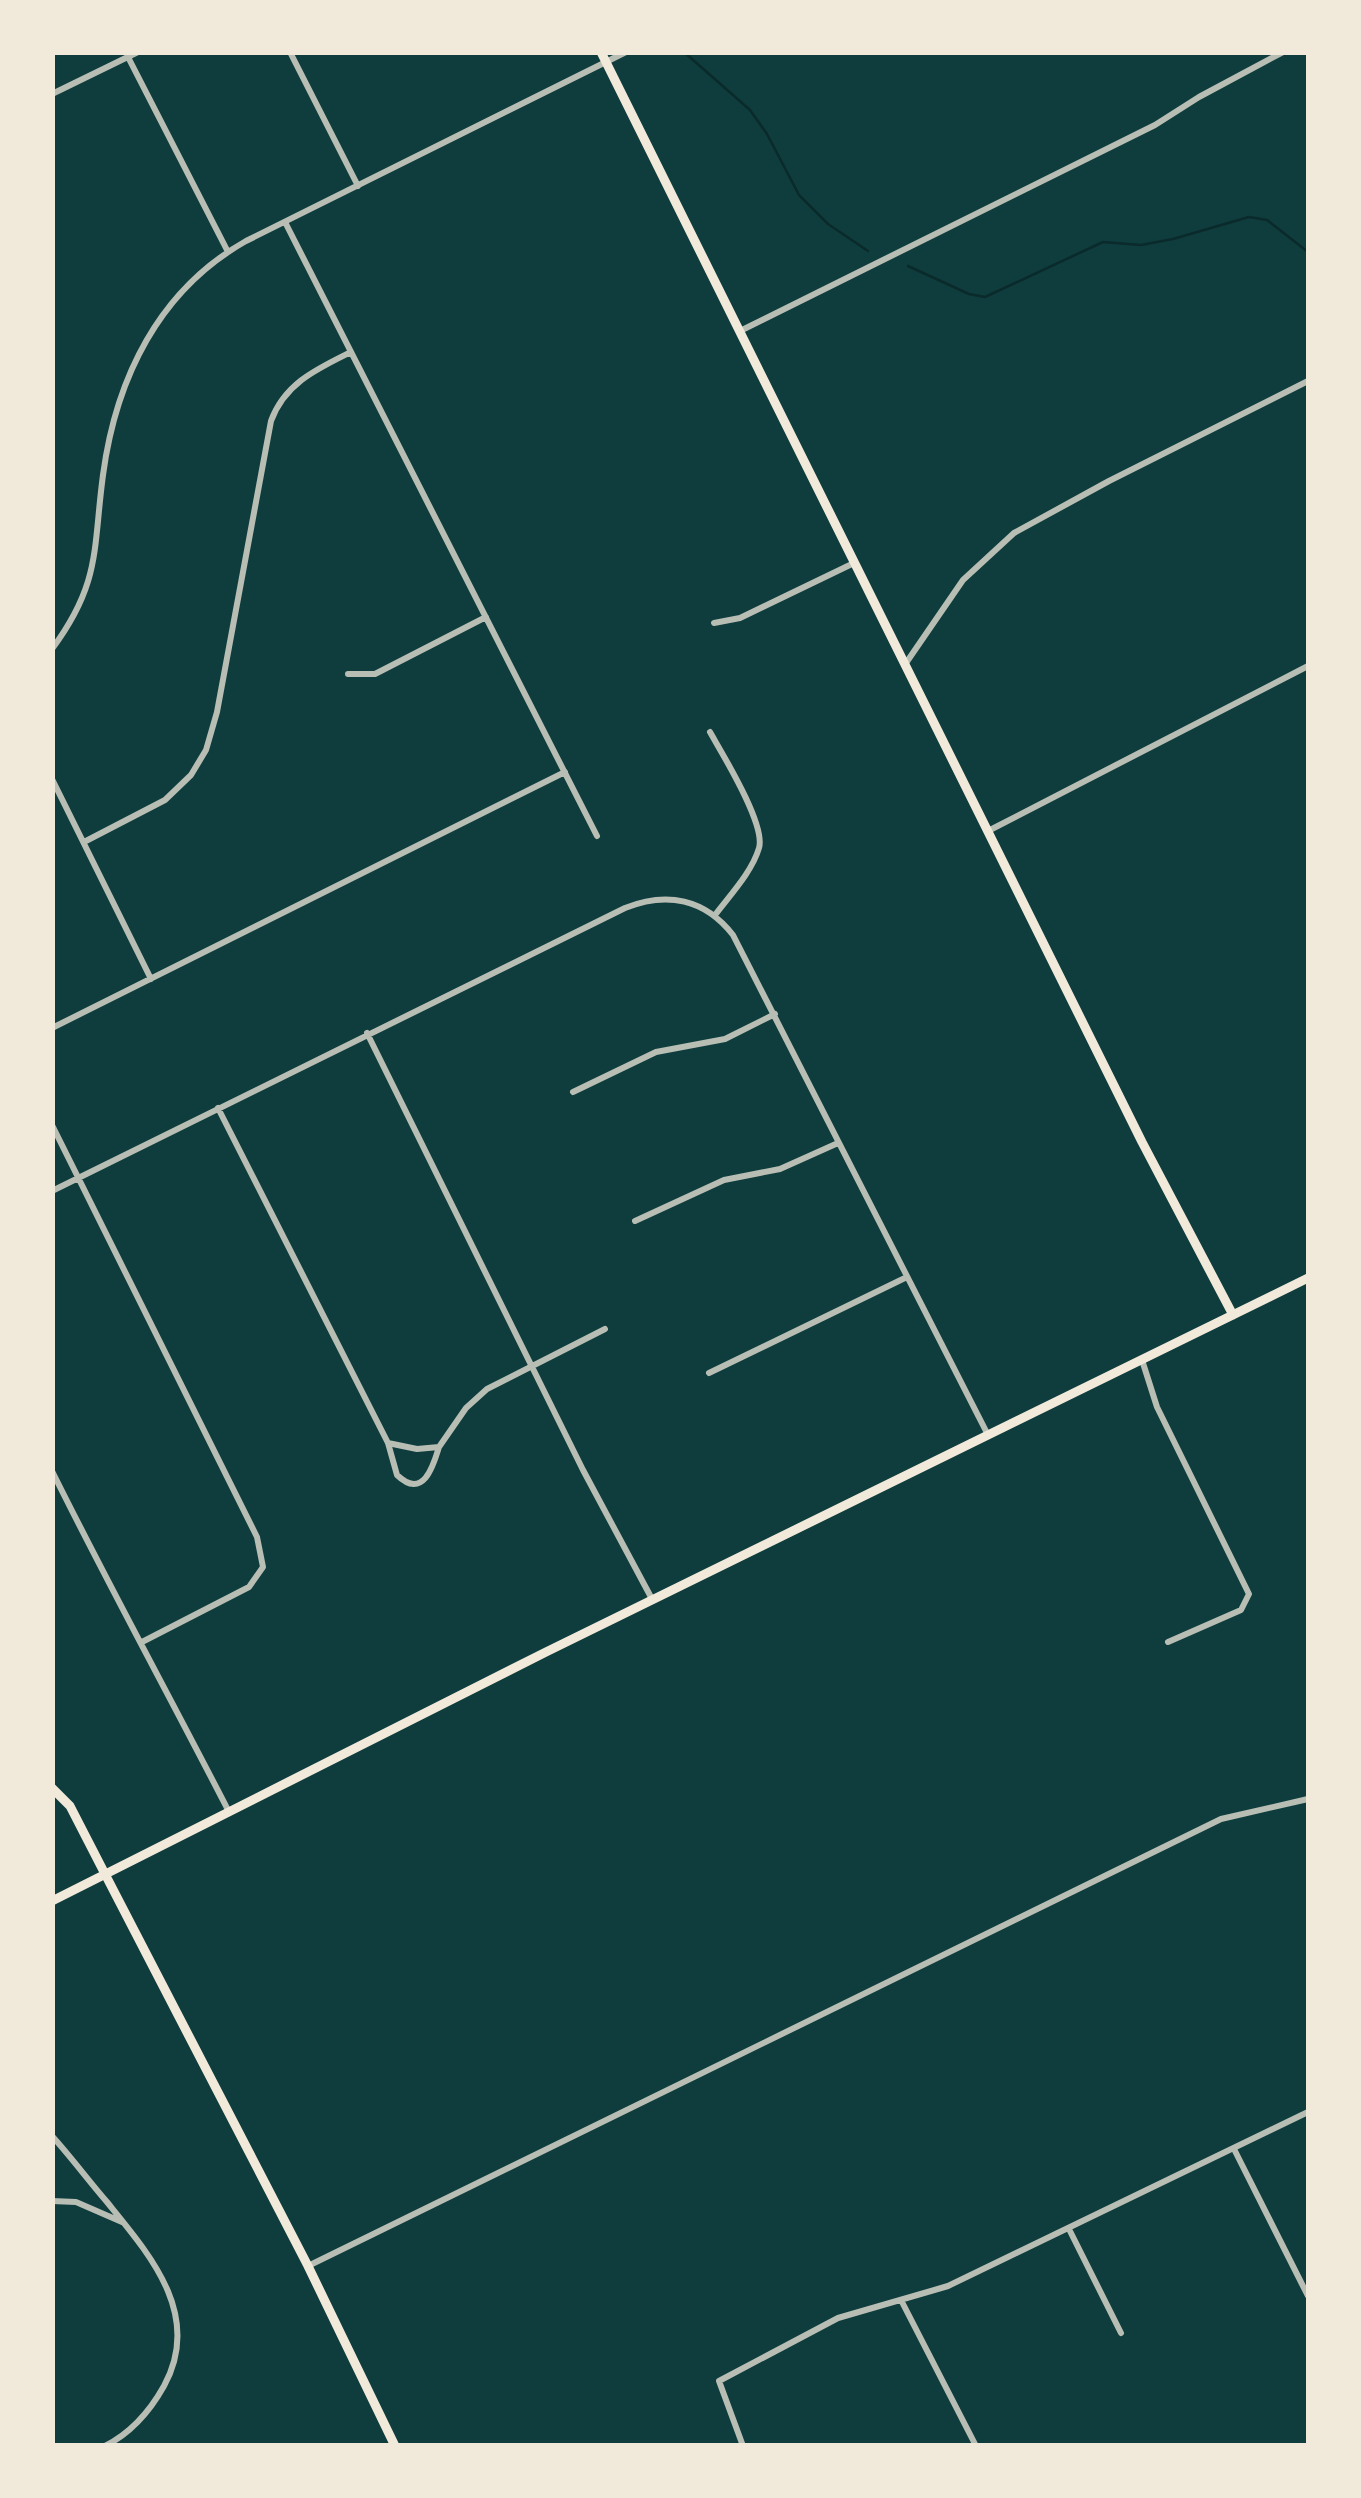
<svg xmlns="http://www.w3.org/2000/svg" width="1361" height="2498" viewBox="0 0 1361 2498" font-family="'Varela Round',sans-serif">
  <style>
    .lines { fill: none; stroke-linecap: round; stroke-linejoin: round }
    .stream { stroke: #0a2a2b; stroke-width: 2.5 }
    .minor { stroke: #b8beb3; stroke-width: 6 }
    .secondary { stroke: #f1e9da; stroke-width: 9 }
  </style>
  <rect width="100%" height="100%" fill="#0f3d3e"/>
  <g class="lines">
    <path class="stream" d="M684,52L750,110L767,134L799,195L828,224L868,251
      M908,266L969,294L985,297L1103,242L1141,245L1173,239L1249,217L1267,220L1308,252"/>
    <path class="minor" d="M290,52L358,186
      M128,57L228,252
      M52,94L138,52
      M285,222L597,836
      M740,331L1155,125L1199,97L1283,52
      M714,623L740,618L854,563
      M52,649C101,583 93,549 103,475C116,378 159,290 246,241L626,52
      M906,663L963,580L1014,533L1109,481L1308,381
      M348,674H375L486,617
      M710,732C723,755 766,825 759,848C752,872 730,895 715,915
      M52,779L151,979
      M988,831L1308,666
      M84,842L165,800L191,775L206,750L217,712L271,421C285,383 317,369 351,352
      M52,1028L565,772
      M367,1033L583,1470L652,1599
      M573,1092L656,1052L725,1039L775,1014
      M218,1108L388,1443L417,1449L439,1447L466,1408L487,1389L605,1329
      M52,1125L257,1537L263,1567L249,1587L142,1642
      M52,1191L625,908C667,891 705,899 733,935L988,1435
      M635,1221L724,1180L780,1169L838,1143
      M1142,1360L1157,1407L1249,1594L1241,1610L1168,1642
      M709,1373L907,1277
      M388,1443L397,1475C423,1500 433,1467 439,1447
      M52,1471C109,1586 170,1697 228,1810
      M52,2136C71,2157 88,2180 107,2202C150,2255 203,2315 164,2386C150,2411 131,2433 105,2446
      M1234,2149L1308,2296
      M52,2201L76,2202L122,2222
      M1069,2229L1121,2333
      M308,2266L1221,1819L1308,1799
      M901,2300L976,2446
      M743,2446L719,2381L838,2318L948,2286L1308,2112"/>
    <path class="secondary" d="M601,52L1142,1142L1233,1315
      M52,1788L70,1806L105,1874L308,2266L395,2446
      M52,1901L546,1652L1308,1278"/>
  </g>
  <rect width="1361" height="2498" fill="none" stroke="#f1e9da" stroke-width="110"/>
</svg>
